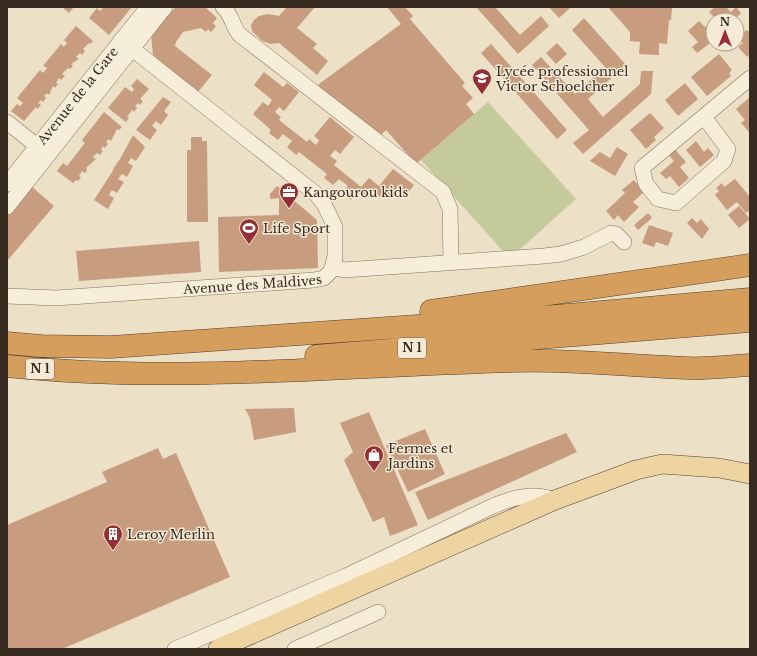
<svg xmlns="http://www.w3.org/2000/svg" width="757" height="656" viewBox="0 0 757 656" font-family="'Libre Baskerville',serif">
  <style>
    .green { fill: #c5ca9b }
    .building { fill: #c89c7e }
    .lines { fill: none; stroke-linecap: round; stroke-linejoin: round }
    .minor-casing { stroke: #86725d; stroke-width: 16 }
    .major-casing { stroke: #544131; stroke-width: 20 }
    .highway-casing { stroke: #544131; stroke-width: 23 }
    .minor { stroke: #f7eed9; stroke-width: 15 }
    .major { stroke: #edd4a1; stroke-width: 19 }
    .highway { stroke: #d69e5c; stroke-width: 22 }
    .labels { text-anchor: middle; stroke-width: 3; stroke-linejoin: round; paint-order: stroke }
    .shield { fill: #f4ead5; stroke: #706456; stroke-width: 1 }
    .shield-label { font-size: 12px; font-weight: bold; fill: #372b20 }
    .poi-label { font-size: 13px; fill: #372b20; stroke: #f4ead5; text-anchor: start }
    .street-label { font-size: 13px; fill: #372b20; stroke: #f4ead5 }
  </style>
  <rect width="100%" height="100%" fill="#ece0c6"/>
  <path class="green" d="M488,102L576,199L518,251H503L421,160Z"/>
  <path class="building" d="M62,7H74L69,13Z
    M104,7H132L109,35L89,18L97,8L100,11Z
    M176,7H205L217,18L213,23L216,26L211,32L208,29L206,32L201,28L183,32L176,42L175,46L212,75L198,92L153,55L151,34Z
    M287,7H315L297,28L317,44L313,48L328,61L317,75L279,43L271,44L262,41L252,31L251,25L254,20L259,16L268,14L279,16Z
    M387,7H405L413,16L410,19L465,83L462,86L473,98L466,104L474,114L416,164L386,130L376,140L317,88L319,84L401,24Z
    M476,7H495L520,35L541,16L549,26L518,54Z
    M549,7H571L559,18Z
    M608,7H672L671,20H669L667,44L659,43V55L639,54L640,42L630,41V32Z
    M715,7H726L731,12L736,7L741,13L736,18V20H713V41L697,53L692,47L698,42L688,31L699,21L705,27L715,18L709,12Z
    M584,18L626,65L588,99L603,117L640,84L641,71H653L651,94L583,154L573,143L589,130L532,65L541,57L575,94L605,67L572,30Z
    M76,26L93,41L90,44L89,43L83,49L85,51L82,55L80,53L76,57L79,59L71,64L73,66L70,69L68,68L62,74L65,76L61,80L59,78L56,83L58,84L55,88L53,86L49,95L47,93L44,96L46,98L43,102L41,100L38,103L41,105L37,109L36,107L24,121L11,111L17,104L20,106L23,103L17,98L40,70L43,73L47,68L43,66L61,44L64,47L67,43L64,40Z
    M747,30L750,33V54L747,57L738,47L743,43L738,37Z
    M557,43L567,54L556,64L546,53Z
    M491,44L567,130L557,139L481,53Z
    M719,54L732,70L729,73L731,76L707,96L691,77Z
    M264,72L283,87L287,83L299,92L284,111L279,107L275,112L281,117L279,120L307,142L309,139L316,145L319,140L314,136L330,117L354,137L340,154L335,150L330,156L337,161L334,165L361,187L369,178L379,186L393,169L414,185L406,195L397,188L390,197L384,192L380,197L373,192L368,198L359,190L351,200L342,192L348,186L339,179L333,185L324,178L327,174L299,152L296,155L287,147L292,141L283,134L278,140L269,133L271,130L253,114L263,102L268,106L272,100L254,85Z
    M137,79L149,89L140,99L143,101L140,105L138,103L135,106L137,108L134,112L132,110L127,117L129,118L126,122L108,108L125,87L132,92L134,89L131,86Z
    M685,83L698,99L678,116L665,100Z
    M163,97L171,102L164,111L168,115L161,125L156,121L152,126L157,130L150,140L136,130Z
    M750,97V133L741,123L745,120L736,109Z
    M104,112L122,127L119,130L117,129L111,141L109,139L106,142L108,144L105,148L103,146L101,150L103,151L100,155L97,153L93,157L96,159L86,168L87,170L85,173L82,171L79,176L81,178L78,181L76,180L73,183L57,171L63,163L67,166L85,143L82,140Z
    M650,113L664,128L654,137L656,140L646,149L630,130Z
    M133,135L145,147L136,161L131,158L128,163L133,166L127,177L122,174L118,179L124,182L117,193L112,190L109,195L114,198L108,209L94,200L114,169H113L120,159Z
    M191,137H202V141H207L208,222H187V150H191Z
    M696,141L704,152L708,148L714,155L700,167L686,150Z
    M617,147L628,154L615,176L590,161L600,152L610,158Z
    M673,147L686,162L680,167L689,178L679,187L670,176L666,179L660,173L674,161L666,152Z
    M735,179L750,197V210L746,213L737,202L727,210L715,195L719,191L716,188L722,183L724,187Z
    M634,180L644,192L633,202L639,207L624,222L618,215L614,220L606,211L625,193L622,190Z
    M31,186L54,206L7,261V214Z
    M277,186L317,220L318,268L219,272L218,217L279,215V198L270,199V194Z
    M739,206L750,219L739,228L728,215Z
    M648,213L652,218L638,230L634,225Z
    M692,218L697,223L701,219L709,229L702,239L687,223Z
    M649,225L673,233L668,246L656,242L654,247L642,243Z
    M199,241L201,272L79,281L76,251Z
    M294,408L296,432L254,440L250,418L245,409Z
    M369,412L418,525L390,536L384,517L373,522L344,460L353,452L340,423Z
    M425,429L445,474L408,492L386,445Z
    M566,433L577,452L428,520L415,492Z
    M158,448L163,459L176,453L230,577L62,649H7V525L107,482L102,472Z"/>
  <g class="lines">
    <defs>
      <g id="minor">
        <path d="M223,7C233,16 232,27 240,35L443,192L450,209L451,262"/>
        <path d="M704,117L728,149L724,161L676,203L658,199L646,184L642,168L750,78"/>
        <path d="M7,122L37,146"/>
        <path id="s1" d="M7,184L148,7"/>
        <path d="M7,207L165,7"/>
        <path d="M334,267L344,270L544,256L561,254L584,247L611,233L616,234L624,242"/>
        <path id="s2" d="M7,296L56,298L314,280L324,278L331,271L335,257V227L324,204L316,194L121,40"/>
        <path d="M175,649L346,576L493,506C514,497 533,492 555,500"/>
        <path d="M295,649L378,612"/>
      </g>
      <path id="major" d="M218,649L555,500L636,470L662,464L719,468L750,474"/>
      <path id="highway" d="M431,311L750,265
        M7,343L41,346L111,347L533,318L750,299
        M316,356L750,321
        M7,366C176,384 346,365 515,361C572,359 629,366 687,368C708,369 729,366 750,365"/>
    </defs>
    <use href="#minor" class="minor-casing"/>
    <use href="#major" class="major-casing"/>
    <use href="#highway" class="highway-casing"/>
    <use href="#minor" class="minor"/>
    <use href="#major" class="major"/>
    <use href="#highway" class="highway"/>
  </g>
  <defs>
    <symbol id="school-pin" viewBox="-11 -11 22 30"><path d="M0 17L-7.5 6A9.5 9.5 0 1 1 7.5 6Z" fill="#923033" stroke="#f4ead5"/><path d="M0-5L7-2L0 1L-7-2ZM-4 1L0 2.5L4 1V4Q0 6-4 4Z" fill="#fff"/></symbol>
    <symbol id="office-pin" viewBox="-11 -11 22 30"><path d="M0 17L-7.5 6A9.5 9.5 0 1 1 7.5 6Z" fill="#923033" stroke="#f4ead5"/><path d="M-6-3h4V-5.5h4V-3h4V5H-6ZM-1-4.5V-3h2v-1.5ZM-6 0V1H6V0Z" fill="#fff"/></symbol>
    <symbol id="stadium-pin" viewBox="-11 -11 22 30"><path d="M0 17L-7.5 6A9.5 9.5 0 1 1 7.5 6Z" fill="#923033" stroke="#f4ead5"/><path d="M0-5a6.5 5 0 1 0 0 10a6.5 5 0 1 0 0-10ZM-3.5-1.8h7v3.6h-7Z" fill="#fff"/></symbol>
    <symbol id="shop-pin" viewBox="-11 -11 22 30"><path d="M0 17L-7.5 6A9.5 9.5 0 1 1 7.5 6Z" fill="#923033" stroke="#f4ead5"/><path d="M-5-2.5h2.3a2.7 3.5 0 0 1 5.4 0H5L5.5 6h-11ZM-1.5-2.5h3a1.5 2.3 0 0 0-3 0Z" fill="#fff"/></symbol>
    <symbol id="building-pin" viewBox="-11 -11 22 30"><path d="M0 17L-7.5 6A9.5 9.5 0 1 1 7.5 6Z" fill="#923033" stroke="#f4ead5"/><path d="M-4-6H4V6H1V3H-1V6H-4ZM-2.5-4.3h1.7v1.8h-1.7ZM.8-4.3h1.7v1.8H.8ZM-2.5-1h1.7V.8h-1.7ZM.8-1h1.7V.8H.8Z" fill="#fff"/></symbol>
  </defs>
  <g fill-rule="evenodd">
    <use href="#school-pin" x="471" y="67" width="22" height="30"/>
    <use href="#office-pin" x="278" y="181" width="22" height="30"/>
    <use href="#stadium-pin" x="238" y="217" width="22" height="30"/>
    <use href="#shop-pin" x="363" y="444" width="22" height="30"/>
    <use href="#building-pin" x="102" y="523" width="22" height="30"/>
  </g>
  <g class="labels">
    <g class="shield">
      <rect x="398" y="338" width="28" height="20" rx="3"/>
      <rect x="26" y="359" width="28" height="20" rx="3"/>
    </g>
    <g class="shield-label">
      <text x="412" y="352">N 1</text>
      <text x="40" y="373">N 1</text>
    </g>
    <g class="poi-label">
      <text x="496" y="76">Lycée professionnel<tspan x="496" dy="15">Victor Schoelcher</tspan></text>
      <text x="303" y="197">Kangourou kids</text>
      <text x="263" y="233">Life Sport</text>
      <text x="388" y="453">Fermes et<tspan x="388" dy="15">Jardins</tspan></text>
      <text x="127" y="539">Leroy Merlin</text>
    </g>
    <g class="street-label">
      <text dy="5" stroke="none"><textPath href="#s1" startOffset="113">Avenue de la Gare</textPath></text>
      <text dy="5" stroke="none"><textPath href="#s2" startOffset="246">Avenue des Maldives</textPath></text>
    </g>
  </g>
  <rect width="757" height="656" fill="none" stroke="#372b20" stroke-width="16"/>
  <g transform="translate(725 32)"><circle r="19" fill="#f4ead5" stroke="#a89e8d"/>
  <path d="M0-3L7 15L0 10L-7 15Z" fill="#923033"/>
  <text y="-6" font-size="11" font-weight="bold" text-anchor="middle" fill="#372b20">N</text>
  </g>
</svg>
